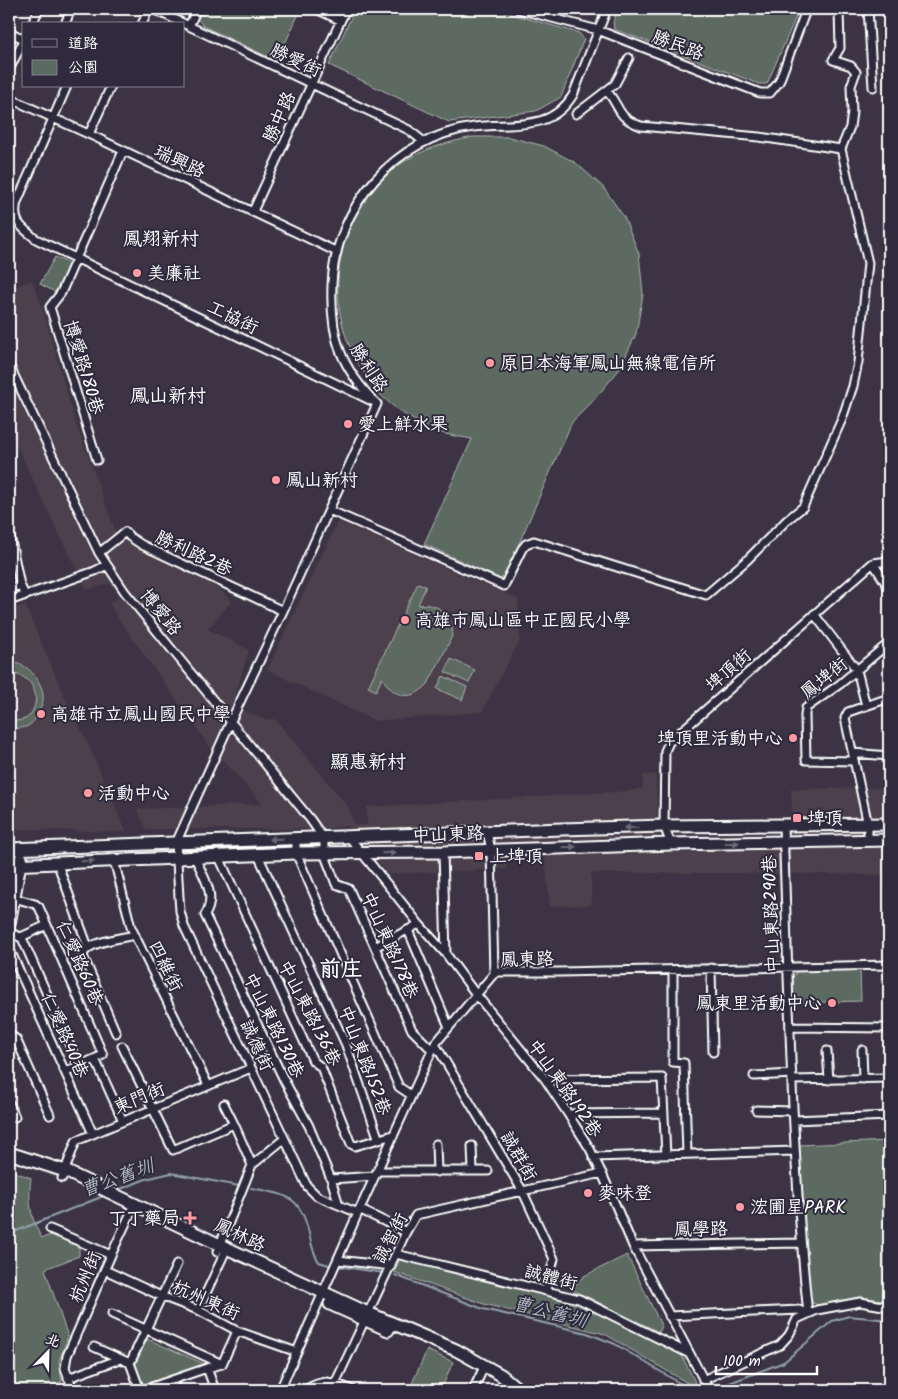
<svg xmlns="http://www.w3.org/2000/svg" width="898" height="1399" viewBox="0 0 898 1399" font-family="Kalam,'LXGW WenKai TC',sans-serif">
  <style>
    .built { fill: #4c3f4c }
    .green { fill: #5c6b62; stroke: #aeb5b0 }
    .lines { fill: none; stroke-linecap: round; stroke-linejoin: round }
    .stream { stroke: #92a1ab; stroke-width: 2 }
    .street-casing { stroke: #fff; stroke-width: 11 }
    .primary-casing { stroke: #fff; stroke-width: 15 }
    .street { stroke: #2f2a3d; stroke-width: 7 }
    .primary { stroke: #2f2a3d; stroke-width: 11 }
    .oneway { fill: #6d6a77 }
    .poi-dot { fill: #ff9aa2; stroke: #2f2a3d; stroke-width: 2 }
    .labels { text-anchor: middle; stroke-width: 4; stroke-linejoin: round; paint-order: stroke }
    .street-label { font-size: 18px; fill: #fff; stroke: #2f2a3d }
    .poi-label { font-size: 18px; fill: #fff; stroke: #2f2a3d; text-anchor: start }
    .neighbourhood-label { font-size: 19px; fill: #fff; stroke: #2f2a3d }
    .water-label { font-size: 19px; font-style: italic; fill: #aeb9c0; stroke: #2f2a3d }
    .district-label { font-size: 22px; font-weight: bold; fill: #fff; stroke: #2f2a3d }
  </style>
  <rect width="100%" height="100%" fill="#3c3444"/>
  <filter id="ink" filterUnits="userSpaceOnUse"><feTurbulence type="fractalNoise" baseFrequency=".02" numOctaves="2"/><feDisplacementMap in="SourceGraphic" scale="10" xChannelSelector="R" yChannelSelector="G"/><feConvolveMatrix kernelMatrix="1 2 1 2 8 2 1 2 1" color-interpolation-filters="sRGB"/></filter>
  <g filter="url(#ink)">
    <path class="built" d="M9,273L15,287L32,280L41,304L75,420L115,530L136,547L211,582L232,601L208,629L249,650L232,706L266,720L275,719L349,808L355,825H367V807L629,791L643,788V775L656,774L658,848L794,844L791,789L889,788V959H886L883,875L730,873H591L592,905L550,906L544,854H507V869L388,874L348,826L323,829H146L137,809L263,804L208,744L117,617L109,603L121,597L110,583L87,590L57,530L9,430Z
      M338,521L518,599L520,640L482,712L375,721L267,670Z
      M25,605L67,702L86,739L126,832L9,829V610Z"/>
    <path class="green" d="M202,9H301L277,61L203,26L197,18Z
      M355,9H493L579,33L584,39L561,97L536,111L449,122L329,65Z
      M618,9H797L798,12L767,84H759L614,29L613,22Z
      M473,137H509L544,146L576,163L603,187L624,217L639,254L643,294L636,334L619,370L593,401L572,422L503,580L424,544L472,439C462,437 451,436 442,433C418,425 393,409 376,390C371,385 367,377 363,371C317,303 336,206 405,161C426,148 449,142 473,137Z
      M55,257L70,264L55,292L40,284Z
      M418,583L426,586L418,605C429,604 437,605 445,614C450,620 454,628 452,635C448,648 434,671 428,684C411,702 395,698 382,678L376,691L368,687Z
      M451,659L475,670L469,683L445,672Z
      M9,662C26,662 41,678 43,695C44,701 41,708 38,713C36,718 33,723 28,726C22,729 15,728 9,729V721C14,721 20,721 25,719C29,717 31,714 33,710C41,692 29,673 9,674Z
      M443,676L467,687L462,700L437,689Z
      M860,968L861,1001L793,1003V977L798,970Z
      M889,1141V1301L860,1297L820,1306L811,1302L804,1230L799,1145Z
      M9,1170L31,1178C28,1198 30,1220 42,1238L55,1234L79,1245V1256L45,1269L68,1337L59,1361L62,1382L32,1390H9Z
      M627,1255L662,1327L659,1332L571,1289L584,1276Z
      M400,1259L577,1303L681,1354L699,1390L605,1334L484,1304L394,1272Z
      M147,1339L205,1364L142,1385L135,1366Z
      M427,1350L453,1362L441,1390H409Z"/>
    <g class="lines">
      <path class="stream" d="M251,1188C287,1195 300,1195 309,1233C311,1244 313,1253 319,1262L332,1266
        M118,1190L146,1179L171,1173L239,1186
        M9,1234L106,1195
        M337,1266L384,1273
        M395,1275L483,1309L587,1333L615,1344L691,1390
        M717,1388L784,1362L832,1321L849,1316L889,1320"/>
      <defs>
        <path id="street" d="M153,9L409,130L424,142
          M316,9L340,20
          M518,9L598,30L760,93H770L779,82L805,13V9
          M839,9L840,48L833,60L851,66L856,72L851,86L852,112L850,127L841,149
          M868,9L873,87
          M32,24L39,9
          M65,24L71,9
          M142,24L149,9
          M189,26L197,9
          M9,32L24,39
          M10,68L24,40
          M67,86L17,202C12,222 21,227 36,239L372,401
          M9,98L95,137L337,252
          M576,114L615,84L629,58
          M89,134L111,86
          M9,199L17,202
          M253,211L346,9
          M9,365L99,553L125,592L310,819L324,839V853L336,884L349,889L412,1030L432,1050
          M97,460L50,307L61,293L123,151
          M329,510L504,586L522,549L526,544L534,541L706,595L747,560L787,520L803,507L842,419L853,386L858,362L868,263L841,149L759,137L641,126C616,117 622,109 607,91
          M9,531L20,585L25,595
          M99,553L125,532L130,537L142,545L283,611
          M873,563L889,588
          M9,589L20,585
          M9,601L95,571L107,565
          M814,614L857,670L866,706
          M853,753L889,756
          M854,761L806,760L805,715L806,708L840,684L889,643
          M487,832L491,850L494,974
          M349,837L419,924L446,954L475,993L545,1079L568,1114L590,1149L604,1178L633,1246L709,1390
          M296,839V853L399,1087L411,1095
          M868,841V825L845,718L848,712L889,698
          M671,844L664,826L665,751L669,742L873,563L889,561
          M443,852L446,954
          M258,855L346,1045L379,1140
          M219,857L313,1061L321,1067L351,1144L355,1146L393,1135
          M195,858C204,877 217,896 205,915L284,1080L309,1126L331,1179L339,1205
          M114,860L131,927L137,940L208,1085
          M57,862L88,947
          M14,898L35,904L39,907L103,1055L65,1072
          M408,930L449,1027
          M9,932L22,938L79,1066
          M21,937L47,925
          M375,947L419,924
          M9,948L93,1134
          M711,968L713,1052
          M673,970V1062L684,1063L687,1154
          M790,1027L889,1028
          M116,1033L83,956C84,942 122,938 135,935
          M9,1034L16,1039L50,1115
          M435,1044L522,1190L554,1259L546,1290
          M122,1046L173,1150L234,1124L252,1165
          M862,1050L863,1079
          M827,1051L829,1080
          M95,1059L123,1121
          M754,1076L792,1074
          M545,1079L662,1078L666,1155
          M792,1080L889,1078
          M9,1103L15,1117
          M224,1104L234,1124
          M756,1110L793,1111
          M568,1114L664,1113
          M794,1120L889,1116
          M436,1144L437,1172
          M472,1146L473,1171
          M593,1157L795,1151
          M377,1171H488
          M62,1178L76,1141L251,1068
          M331,1179L375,1176
          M359,1209L406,1232
          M358,1213L317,1196L307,1186L184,926L180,911L179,897L176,843L231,721L283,611L377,404C340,367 330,337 332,285C335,207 395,137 474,127C511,122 550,133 573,95L607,9
          M50,1229L111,1255
          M633,1246L801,1243
          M217,1252L252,1165L284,1139
          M396,1254L579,1299L688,1353
          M338,1260L391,1266
          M105,1270L161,1296L198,1310L237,1331L297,1352
          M198,1310L227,1248
          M112,1314L222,1364
          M669,1316L799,1310L808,1314C791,1152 789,988 783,825
          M94,1347L130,1363
          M207,1368L215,1390
          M68,1378L120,1359
          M172,1380L176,1390
          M703,1380L780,1345L789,1335L797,1319L817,1310L860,1302L889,1307
          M73,1390L65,1368L67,1356L111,1255L134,1206
          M140,1390L130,1363L177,1264
          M143,1390L207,1368L222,1364L237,1331
          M280,1390L358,1213L435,1044L492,976L497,972H560L889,965
          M305,1390C325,1378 332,1381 352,1390
          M332,1390L406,1232L416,1215L602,1173
          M473,1390L485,1365"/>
        <path id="primary" d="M9,849L562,829L664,826L889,824
          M9,865L296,853L443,852L671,844L889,840
          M9,924L21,858
          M9,1153L65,1171L220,1245L368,1313L456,1350L501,1375L519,1390
          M330,1304L388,1330"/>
      </defs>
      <use href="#street" class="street-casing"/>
      <use href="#primary" class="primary-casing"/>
      <use href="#street" class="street"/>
      <use href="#primary" class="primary"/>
    </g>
    <defs><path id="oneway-solid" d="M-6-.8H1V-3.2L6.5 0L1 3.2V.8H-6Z" transform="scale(1.25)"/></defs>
    <g class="oneway">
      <use href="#oneway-solid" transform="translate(631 828) rotate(178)"/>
      <use href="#oneway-solid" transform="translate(276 839) rotate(178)"/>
      <use href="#oneway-solid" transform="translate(732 843) rotate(-1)"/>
      <use href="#oneway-solid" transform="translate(569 847) rotate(-2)"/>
      <use href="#oneway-solid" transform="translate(389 853) rotate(-1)"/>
      <use href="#oneway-solid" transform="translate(87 861) rotate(-2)"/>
    </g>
  </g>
  <g class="poi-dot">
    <circle cx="137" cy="273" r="5"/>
    <circle cx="490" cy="363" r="5"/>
    <circle cx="348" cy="424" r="5"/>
    <circle cx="276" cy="480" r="5"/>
    <circle cx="405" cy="620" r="5"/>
    <circle cx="41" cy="714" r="5"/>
    <circle cx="793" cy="738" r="5"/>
    <circle cx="88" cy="793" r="5"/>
    <rect x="792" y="813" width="10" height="10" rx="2.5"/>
    <rect x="474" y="851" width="10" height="10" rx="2.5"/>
    <circle cx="832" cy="1003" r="5"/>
    <circle cx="588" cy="1193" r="5"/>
    <circle cx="740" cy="1207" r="5"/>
    <path d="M187.5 1210.5h5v5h5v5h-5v5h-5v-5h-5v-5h5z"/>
  </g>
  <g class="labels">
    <g class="street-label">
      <text transform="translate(678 45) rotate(21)" y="6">勝民路</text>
      <text transform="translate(296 60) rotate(25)" y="6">勝愛街</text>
      <text transform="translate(279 117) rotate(-66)" y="6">勝中路</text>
      <text transform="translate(180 161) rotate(25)" y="6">瑞興路</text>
      <text transform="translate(233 317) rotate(26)" y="6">工協街</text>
      <text transform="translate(84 367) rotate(73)" y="6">博愛路180巷</text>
      <text transform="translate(369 368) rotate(57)" y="6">勝利路</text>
      <text transform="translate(194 553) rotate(25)" y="6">勝利路2巷</text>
      <text transform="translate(161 612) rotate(51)" y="6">博愛路</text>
      <text transform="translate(728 670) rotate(-41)" y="6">埤頂街</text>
      <text transform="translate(824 678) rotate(-39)" y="6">鳳埤街</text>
      <text transform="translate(448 834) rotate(-2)" y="6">中山東路</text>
      <text transform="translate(771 914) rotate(-92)" y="6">中山東路290巷</text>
      <text transform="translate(390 945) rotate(66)" y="6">中山東路178巷</text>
      <text transform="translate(527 959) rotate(-2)" y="6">鳳東路</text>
      <text transform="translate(80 963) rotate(66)" y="6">仁愛路60巷</text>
      <text transform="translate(166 966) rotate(64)" y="6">四維街</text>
      <text transform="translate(310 1013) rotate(63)" y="6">中山東路136巷</text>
      <text transform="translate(274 1025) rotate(64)" y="6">中山東路130巷</text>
      <text transform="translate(65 1035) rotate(66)" y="6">仁愛路40巷</text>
      <text transform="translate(257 1045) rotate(65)" y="6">誠德街</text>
      <text transform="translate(365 1060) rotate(69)" y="6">中山東路152巷</text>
      <text transform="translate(565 1088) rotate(55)" y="6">中山東路192巷</text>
      <text transform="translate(139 1098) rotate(-23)" y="6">東門街</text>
      <text transform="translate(519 1156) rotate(60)" y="6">誠群街</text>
      <text transform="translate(701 1229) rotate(-1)" y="6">鳳學路</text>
      <text transform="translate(240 1235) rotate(25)" y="6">鳳林路</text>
      <text transform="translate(390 1238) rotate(-62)" y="6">誠智街</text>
      <text transform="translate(85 1277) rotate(-67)" y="6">杭州街</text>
      <text transform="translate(551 1277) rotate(15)" y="6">誠體街</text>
      <text transform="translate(206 1300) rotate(24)" y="6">杭州東街</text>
    </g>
    <g class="poi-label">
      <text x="147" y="279">美廉社</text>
      <text x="500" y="369">原日本海軍鳳山無線電信所</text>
      <text x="358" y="430">愛上鮮水果</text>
      <text x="286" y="486">鳳山新村</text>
      <text x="415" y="626">高雄市鳳山區中正國民小學</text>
      <text x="51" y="720">高雄市立鳳山國民中學</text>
      <text x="783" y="744" text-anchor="end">埤頂里活動中心</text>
      <text x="98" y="799">活動中心</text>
      <text x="807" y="824">埤頂</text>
      <text x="489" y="862">上埤頂</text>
      <text x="822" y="1009" text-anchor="end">鳳東里活動中心</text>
      <text x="598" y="1199">麥味登</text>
      <text x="750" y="1213">浤圃星PARK</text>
      <text x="180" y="1224" text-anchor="end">丁丁藥局</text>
    </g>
    <g class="neighbourhood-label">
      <text x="161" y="245">鳳翔新村</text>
      <text x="168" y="402">鳳山新村</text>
      <text x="368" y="768">顯惠新村</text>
    </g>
    <g class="water-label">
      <text transform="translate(117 1177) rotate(-20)" y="7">曹公舊圳</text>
      <text transform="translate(550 1311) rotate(14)" y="7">曹公舊圳</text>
    </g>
    <g class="district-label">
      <text x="341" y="976">前庄</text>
    </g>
  </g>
  <rect width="898" height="1399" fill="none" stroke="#2f2a3d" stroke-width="30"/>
  <rect x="15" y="15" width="868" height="1369" fill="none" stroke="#fff" stroke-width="2" filter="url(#ink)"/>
  <rect x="22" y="22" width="162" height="65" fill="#2f2a3d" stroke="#827f8b"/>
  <rect x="32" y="39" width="25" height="8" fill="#2f2a3d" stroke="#827f8b"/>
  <text x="68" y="48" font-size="15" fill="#ffffff">道路</text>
  <rect x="32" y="60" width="25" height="15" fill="#5c6b62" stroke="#827f8b"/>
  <text x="68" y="72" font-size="15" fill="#ffffff">公園</text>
  <g transform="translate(48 1352) rotate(23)" stroke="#2f2a3d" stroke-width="4" paint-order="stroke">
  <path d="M0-4L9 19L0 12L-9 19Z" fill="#ffffff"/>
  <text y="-8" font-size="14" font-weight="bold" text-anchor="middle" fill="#ffffff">北</text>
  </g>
  <path d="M716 1366v8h101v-8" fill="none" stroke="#ffffff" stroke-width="2.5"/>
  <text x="723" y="1366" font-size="15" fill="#ffffff" stroke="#2f2a3d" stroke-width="4" paint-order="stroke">100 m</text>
</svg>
